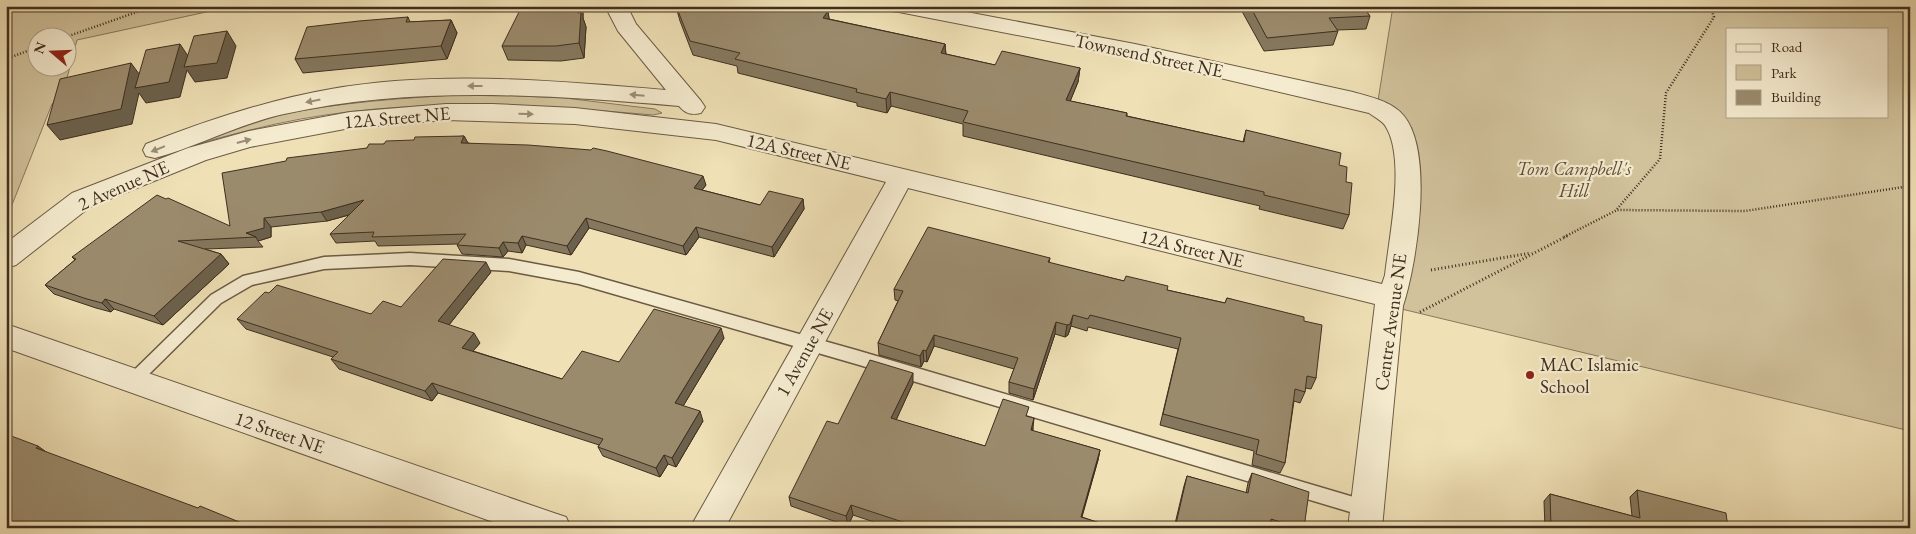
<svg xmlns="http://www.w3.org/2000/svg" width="1916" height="534" viewBox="0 0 1916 534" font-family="'EB Garamond',serif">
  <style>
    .green { fill: #d1c29c; stroke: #88785e; fill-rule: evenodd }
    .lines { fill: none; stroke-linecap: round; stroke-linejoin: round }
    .lane-casing { stroke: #6b5b44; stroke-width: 3 }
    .street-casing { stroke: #6b5b44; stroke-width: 2 }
    .path-far1 { stroke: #3f2f1f; stroke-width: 2.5; stroke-dasharray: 1 2; stroke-linecap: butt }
    .path { stroke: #3f2f1f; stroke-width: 3; stroke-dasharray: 1 2.5; stroke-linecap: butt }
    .lane { fill: #f5ebcf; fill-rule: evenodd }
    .street { fill: #f5ebcf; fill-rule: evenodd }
    .wall { fill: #85785e; stroke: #3f2f1f }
    .shaded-wall { fill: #6c614c; stroke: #3f2f1f }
    .building { fill: #9b8b6d; stroke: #3f2f1f }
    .oneway { fill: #9a8d77 }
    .poi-dot { fill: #8f2418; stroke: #f5ebcf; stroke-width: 2 }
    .labels { text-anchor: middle; stroke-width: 4.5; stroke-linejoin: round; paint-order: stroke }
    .street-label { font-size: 19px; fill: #3f2f1f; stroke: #f5ebcf }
    .park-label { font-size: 19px; font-style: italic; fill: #5c4c38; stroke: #f5ebcf }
    .poi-label { font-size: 19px; fill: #3f2f1f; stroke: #f5ebcf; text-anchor: start }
  </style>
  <rect width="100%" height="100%" fill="#efe0b5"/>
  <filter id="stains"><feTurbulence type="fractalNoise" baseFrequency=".004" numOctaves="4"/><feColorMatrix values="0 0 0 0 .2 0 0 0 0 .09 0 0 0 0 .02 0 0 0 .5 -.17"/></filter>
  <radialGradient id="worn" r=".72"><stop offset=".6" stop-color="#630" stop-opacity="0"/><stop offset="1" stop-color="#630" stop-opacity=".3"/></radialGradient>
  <path class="green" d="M6,6H234L77,40L63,93L52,104L6,220ZM38,38H68V68H38Z
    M1393,6H1910V431L1389,306L1409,171L1377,107ZM1727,29H1887V116H1727Z
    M471,94L565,98L655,109L662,113L653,115C516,103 385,96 250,130C223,137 196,143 170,155L173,149C206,138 240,124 274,116C338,102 405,98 471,94Z"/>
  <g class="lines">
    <defs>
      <path id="lane" d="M410,253L509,259L579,272L856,350L1367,501L1373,503L1376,509L1373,515L1367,517L856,364L579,284L509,271L410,265L324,269L252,285L221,303L138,385L132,387L126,385L124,380L211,295L243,276L324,257Z"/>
      <path id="street" d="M605,6H627L636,24L701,101L705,107L701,113C691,115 686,114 679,106C547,95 415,85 284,114C239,124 199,146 155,158L146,156L143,150L146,144C206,121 267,100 331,89C441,70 555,81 666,90L618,31Z
        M888,6H935L1135,44L1353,92C1370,97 1392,101 1404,116C1434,153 1417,263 1403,306L1382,528H1348L1375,304L908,188L725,528H690L886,182L716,140L575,124L446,120L350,128L250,147L206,160L90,207L16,265L6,268V243L72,193L188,148L249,131L350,112L446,104H492L575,108L716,124L1382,284L1385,275C1389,237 1406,160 1386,127C1383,121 1374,117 1369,113L1135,58L899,12L891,11Z
        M6,324L554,513L566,517L571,528H510L6,348Z"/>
    </defs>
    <use href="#lane" class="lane-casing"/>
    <use href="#street" class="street-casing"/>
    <path class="path-far1" d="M63,38L154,6
      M6,59L38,47
      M1617,209L1660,159L1666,93L1714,17L1710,6
      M1564,237L1617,210L1745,211L1910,186"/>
    <path class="path" d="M1431,270L1531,253
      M1420,312L1567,236"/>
    <use href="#lane" class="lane"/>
    <use href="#street" class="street"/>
  </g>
  <path class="wall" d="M1239,6H1362L1370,16L1366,29L1337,30L1338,31L1333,45L1264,51Z
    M676,7L828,11L829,19L945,44L946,54L995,65L1080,68L1078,82L1070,101L1127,113V116L1243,142L1246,130L1339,165L1346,182L1349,215L1343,229L1259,209L1260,206L963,136V124L891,106L887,113L857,106V103L738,73L737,66L693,55L680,21Z
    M583,13V18L586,27L584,58L561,61L508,60L502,46Z
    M408,17L410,22L451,20L457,33L447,59L303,73L295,59Z
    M464,136L468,143L706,185L702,190L760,205L803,199L804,209L774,257L699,237L686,255L589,228L571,255L526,245L522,253L508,251L503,257L462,254L457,245L458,244L378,246L375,241L336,243L330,234L349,215L327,221L271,227V237L258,241L263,247L205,249L221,254L229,264L163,325L114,309L111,312L96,308L54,294L45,285L75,260L72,257L230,226L367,148L384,144Z
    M1050,258L1049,263L1124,281L1167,290L1225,303L1227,298L1304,321L1316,378L1311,389L1305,388V392L1300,403L1294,401L1285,463L1280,473L1252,465L1254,451L1160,425L1178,349L1088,327L1087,331L1071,326L1068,335L1065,337L1055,334L1033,400L1009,393V382L1014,369L934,346L927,362L924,361L921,367L879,355L878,343L898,301L895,300L894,289Z
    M491,272L449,325L480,343L473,351L562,379L619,362L724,338L683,406L703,421L676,467L668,464L660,477L603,456L598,447L599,445L438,393L432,401L339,369L331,359L333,357L246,329L237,319L371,314L401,307Z
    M913,383L896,420L985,446L1028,416L1033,428V431L1100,450L1098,460L1082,517L1113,528H892L853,515L848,526L791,506L789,497L838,424Z
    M1252,473L1304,528H1174L1184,486L1187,476L1246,493L1248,483Z
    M1637,490L1728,528H1545L1544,501L1550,494L1632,516L1630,497Z"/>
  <path class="shaded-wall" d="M578,6H581L583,13V18L586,27L584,58L579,43Z
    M828,11L830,25L823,18Z
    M451,20L457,33L447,59L441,46Z
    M227,31L236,46L227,78L195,82L187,70L180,97L146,103L139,93L132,124L60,140L47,125L131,63L142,78L180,44L190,59Z
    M945,44L946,58L941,53Z
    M1080,68L1078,82L1065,114L1066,100Z
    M890,92L891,106L887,113L886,99Z
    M464,136L469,145L461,143Z
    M703,176L706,185L697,197L694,188Z
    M803,199L804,209L774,257L772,247Z
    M364,200L370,209L327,221L321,212Z
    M264,218L271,227V237L258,241L256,237L246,233Z
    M586,218L589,228L571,255L567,246Z
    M696,227L699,237L686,255L683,246Z
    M522,236L526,245L522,253L518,243Z
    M503,242L508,251L503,257L499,248Z
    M221,254L229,264L163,325L154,316Z
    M486,262L491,272L444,331L438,321Z
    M105,299L114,309L111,312L102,303Z
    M1073,315L1071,326L1068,335L1065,337L1067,325Z
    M1056,322L1055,334L1033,400L1034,389Z
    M721,328L724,338L679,413L675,403Z
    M474,333L480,343L468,357L462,348Z
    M934,335V346L927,362L926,351Z
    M923,350L924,361L921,367L920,356Z
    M913,373V383L892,429L891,418Z
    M432,383L438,393L432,401L425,391Z
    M700,411L703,421L676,467L672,458Z
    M1034,418L1033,428L1030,440L1031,430Z
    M38,446L49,454L36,448Z
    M1100,450L1098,460L1079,526L1081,517Z
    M664,455L668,464L660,477L656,468Z
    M851,505L853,515L848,526L846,516Z"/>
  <path class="building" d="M522,6H578V13L581,12L579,43L556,46H502Z
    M676,6H805L828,11L823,18L945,44L941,53L995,65L1002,51L1080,68L1066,100L1127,113L1126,116L1244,142L1246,130L1341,153L1339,165L1347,167L1346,182L1352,183L1349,215L1264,195V192L963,122L968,111L890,92L886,99L856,92L857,89L735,59L740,53L690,41Z
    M1250,6H1362L1370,16L1329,18L1338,31L1267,38Z
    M408,17L406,22L451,20L441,46L295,59L307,27L359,21Z
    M227,31L217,63L184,67L194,36Z
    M180,44L169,82L135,88L146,50Z
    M131,63L121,109L47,125L60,79Z
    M464,136L461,143L528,145L591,150L593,148L607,151L703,176L694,188L760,205L769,191L803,199L772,247L696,227L683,246L586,218L567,246L522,236L518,243L503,242L499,248L457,245L466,234L372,237L374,232L330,234L364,200L321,212L264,218V228L246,233L256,237L178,241L221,254L154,316L105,299L102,303L87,299L45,285L76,259L72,257L157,195L166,199L168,198L230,226L222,173L286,161L287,158L367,148L369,144H384L386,141L414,140L415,137Z
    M928,227L1050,258L1048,262L1124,281L1126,276L1168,286L1167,290L1225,303L1227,298L1304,317V321L1322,325L1316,378L1307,376L1305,392L1295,389L1285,463L1256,454L1259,440L1163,414L1181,338L1090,315L1088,319L1073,315L1070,324L1067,325L1056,322L1034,389L1009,382L1018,358L934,335L926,351L923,350L920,356L878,343L903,291L894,289Z
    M443,259L486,262L438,321L474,333L462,348L562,379L582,351L619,362L654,309L721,328L675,403L700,411L672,458L664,455L656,468L598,447L603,439L432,383L425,391L331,359L338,352L237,319L265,292L269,293L277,285L371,314L383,301L401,307Z
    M870,360L913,373L891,418L985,446L1003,399L1029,407L1026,416L1034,418L1031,430L1100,450L1081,517L1113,527V528H921L851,505L846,516L789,497L827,421L838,424Z
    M6,434L38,446L36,448L198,508L200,506L254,528H6Z
    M1252,473L1309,492L1304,528H1299L1271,519L1270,528H1175L1187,476L1248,493Z
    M1637,490L1726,513L1728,528H1551L1550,494L1640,518Z"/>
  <defs><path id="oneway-solid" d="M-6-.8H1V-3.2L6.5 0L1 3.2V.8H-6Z" transform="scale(1.25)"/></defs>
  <g class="oneway">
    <use href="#oneway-solid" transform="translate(475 86) rotate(-180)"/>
    <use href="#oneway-solid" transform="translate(637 95) rotate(-175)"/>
    <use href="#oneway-solid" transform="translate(313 101) rotate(169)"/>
    <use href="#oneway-solid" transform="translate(526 114) rotate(2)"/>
    <use href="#oneway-solid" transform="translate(244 141) rotate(-15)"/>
    <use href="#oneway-solid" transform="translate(158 149) rotate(158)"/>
  </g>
  <circle class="poi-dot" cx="1530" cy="375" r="5"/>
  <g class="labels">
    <g class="street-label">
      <text transform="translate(1149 55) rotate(12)" y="7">Townsend Street NE</text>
      <text transform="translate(397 117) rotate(-5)" y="7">12A Street NE</text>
      <text transform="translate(799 151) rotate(13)" y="7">12A Street NE</text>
      <text transform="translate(123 185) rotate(-24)" y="7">2 Avenue NE</text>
      <text transform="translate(1192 248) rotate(14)" y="7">12A Street NE</text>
      <text transform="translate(1390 322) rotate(-82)" y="7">Centre Avenue NE</text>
      <text transform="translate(804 352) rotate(-61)" y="7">1 Avenue NE</text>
      <text transform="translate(280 432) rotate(19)" y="7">12 Street NE</text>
    </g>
    <g class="park-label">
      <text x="1574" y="175">Tom Campbell's<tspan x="1574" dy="22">Hill</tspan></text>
    </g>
    <g class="poi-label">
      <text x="1540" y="371">MAC Islamic<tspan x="1540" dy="22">School</tspan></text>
    </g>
  </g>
  <rect width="1916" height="534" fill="none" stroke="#efe0b5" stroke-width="25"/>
  <rect x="8" y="8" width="1901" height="519" fill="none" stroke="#3f2f1f" stroke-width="2.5"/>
  <rect x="12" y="12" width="1891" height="509" fill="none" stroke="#3f2f1f"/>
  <rect x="1726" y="28" width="162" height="90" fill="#f5ebcf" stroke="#aca089"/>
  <rect x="1736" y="44" width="25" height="8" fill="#f5ebcf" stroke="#aca089"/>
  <text x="1771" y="52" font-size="15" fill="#3f2f1f">Road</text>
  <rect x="1736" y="65" width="25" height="15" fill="#d1c29c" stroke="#aca089"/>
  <text x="1771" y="78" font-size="15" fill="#3f2f1f">Park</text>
  <rect x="1736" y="90" width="25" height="15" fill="#9b8b6d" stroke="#aca089"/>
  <text x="1771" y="102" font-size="15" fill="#3f2f1f">Building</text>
  <g transform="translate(52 52) rotate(289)"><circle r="24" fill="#f5ebcf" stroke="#aca089"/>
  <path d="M0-4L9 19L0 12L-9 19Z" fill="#8f2418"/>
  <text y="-8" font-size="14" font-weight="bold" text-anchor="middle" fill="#3f2f1f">N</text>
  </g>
  <rect width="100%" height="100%" filter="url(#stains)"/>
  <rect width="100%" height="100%" fill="url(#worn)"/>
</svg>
